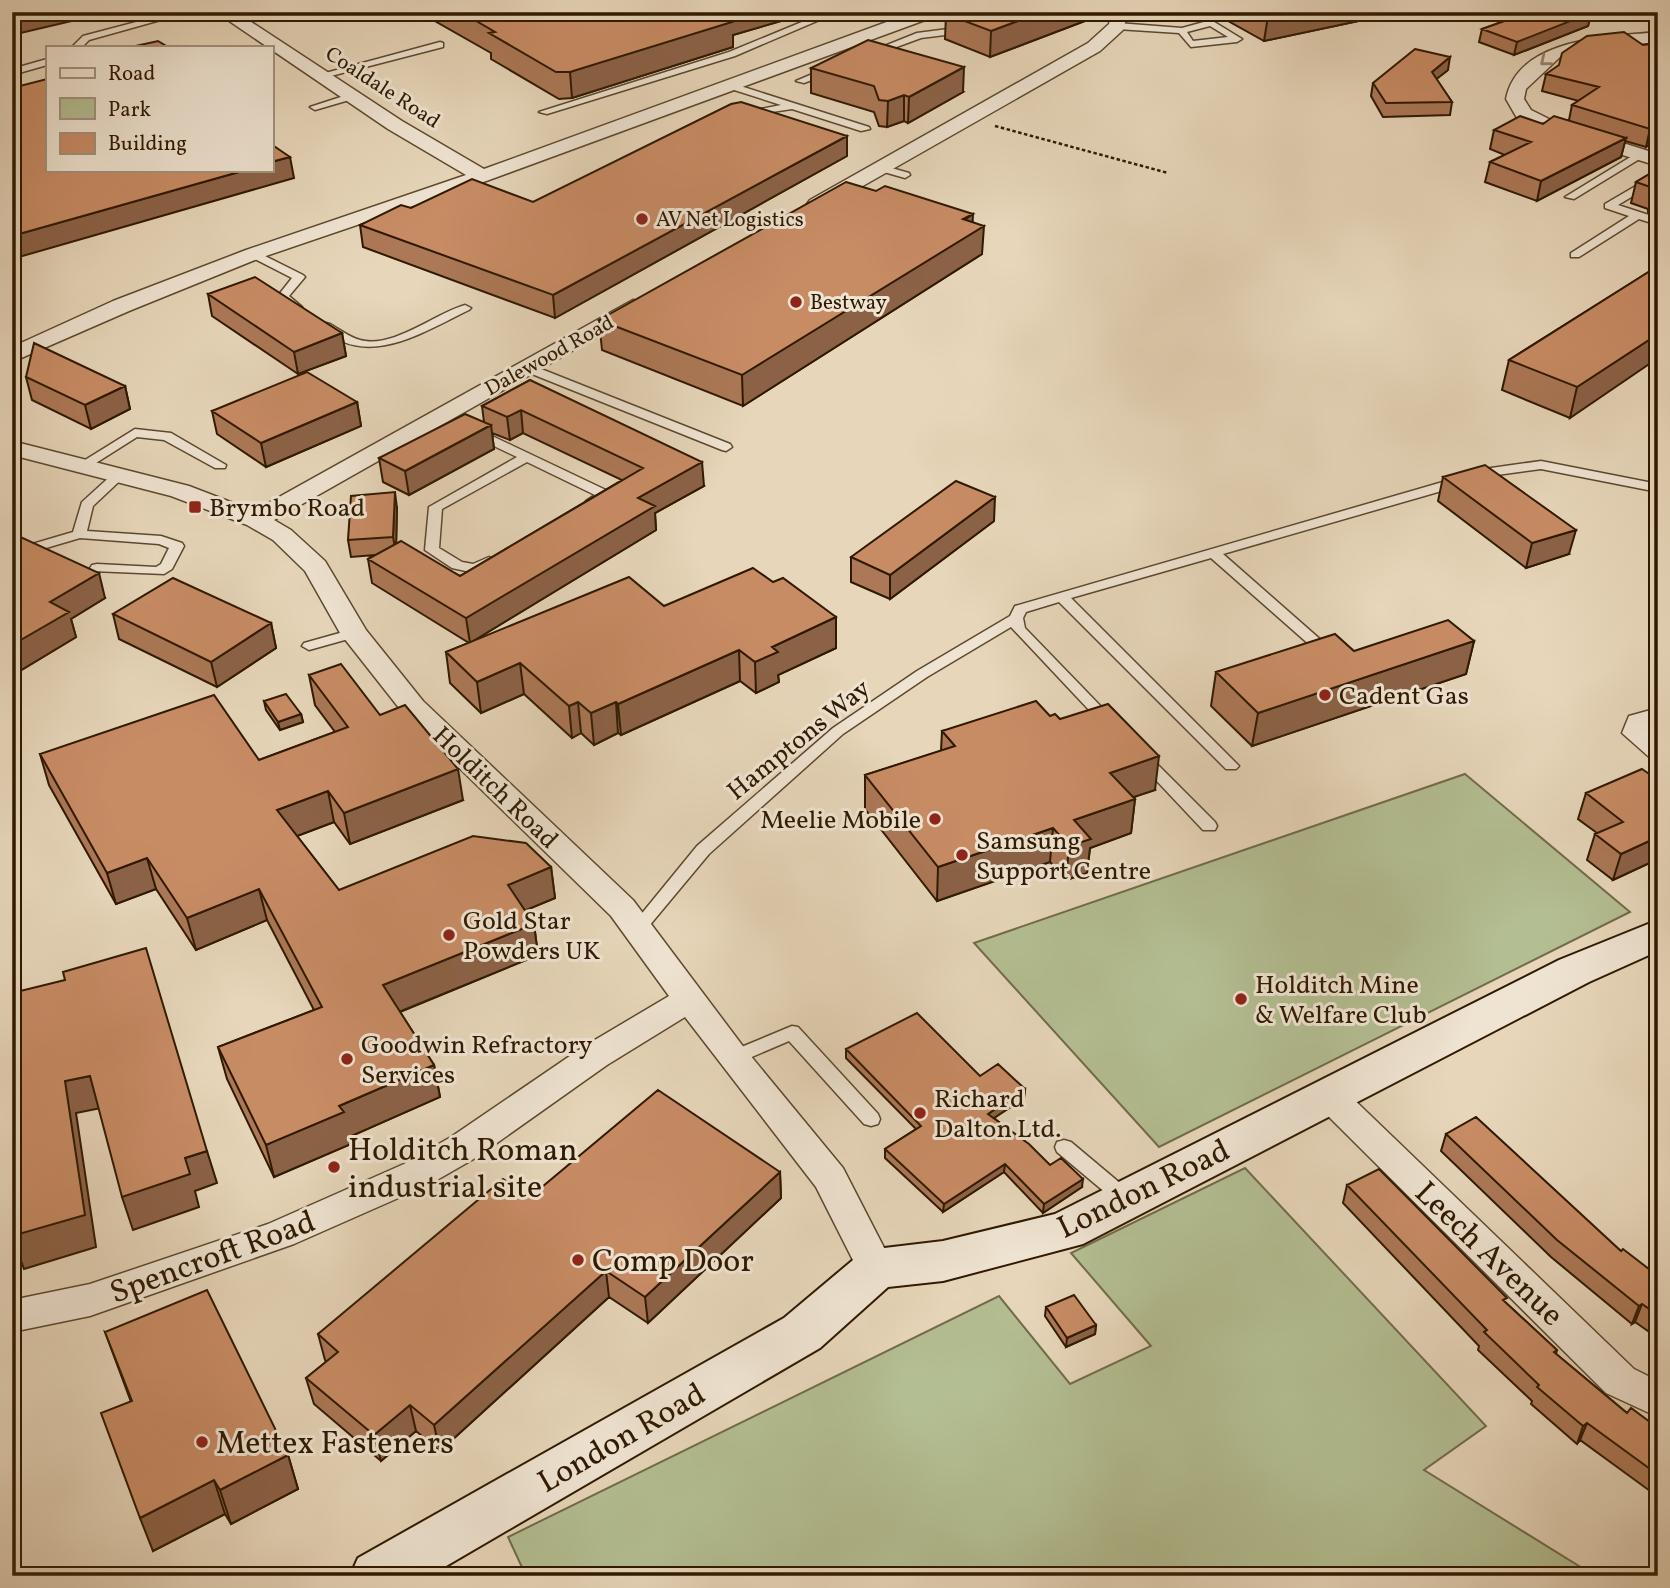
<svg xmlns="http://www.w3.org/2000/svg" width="1670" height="1588" viewBox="0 0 1670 1588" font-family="Vollkorn,serif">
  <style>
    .green { fill: #b3be92; stroke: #716c4a; stroke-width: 2 }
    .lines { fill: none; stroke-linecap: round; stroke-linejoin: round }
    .service-casing { stroke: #5d482f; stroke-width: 3 }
    .minor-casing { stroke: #5d482f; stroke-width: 3 }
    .secondary-casing { stroke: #2f1901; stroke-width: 4 }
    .path { stroke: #2f1901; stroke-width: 2.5; stroke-dasharray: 3.5 2.5; stroke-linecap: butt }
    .service { fill: #efe4d2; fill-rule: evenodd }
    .minor { fill: #efe4d2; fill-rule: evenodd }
    .secondary { fill: #efe4d2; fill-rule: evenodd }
    .wall { fill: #ac7857; stroke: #2f1901; stroke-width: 2 }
    .shaded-wall { fill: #8c6247; stroke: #2f1901; stroke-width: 2 }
    .building { fill: #c88c65; stroke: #2f1901; stroke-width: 2 }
    .oneway { stroke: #998974 }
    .poi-dot { fill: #8f2418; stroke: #efe4d2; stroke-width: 2.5 }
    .labels { text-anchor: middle; stroke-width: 6; stroke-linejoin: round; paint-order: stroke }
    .far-street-label { font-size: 21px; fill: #2f1901; stroke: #efe4d2 }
    .far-poi-label { font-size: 21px; fill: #2f1901; stroke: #efe4d2; text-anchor: start }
    .poi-label { font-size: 26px; fill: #2f1901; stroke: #efe4d2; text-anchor: start }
    .street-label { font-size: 26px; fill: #2f1901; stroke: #efe4d2 }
    .near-poi-label { font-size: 32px; fill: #2f1901; stroke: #efe4d2; text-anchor: start }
    .near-street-label { font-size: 32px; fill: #2f1901; stroke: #efe4d2 }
  </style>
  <rect width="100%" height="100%" fill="#e7d6ba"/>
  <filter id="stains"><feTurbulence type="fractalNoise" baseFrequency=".00286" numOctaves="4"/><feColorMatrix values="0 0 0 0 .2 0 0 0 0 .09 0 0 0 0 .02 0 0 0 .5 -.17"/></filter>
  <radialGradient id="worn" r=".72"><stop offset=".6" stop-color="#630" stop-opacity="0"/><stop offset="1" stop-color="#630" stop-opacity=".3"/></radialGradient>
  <path class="green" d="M1465,774L1630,912L1159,1147L974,943Z
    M1245,1168L1486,1426L1424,1470L1595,1576H526L508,1537L999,1296L1070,1384L1151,1346L1071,1253Z"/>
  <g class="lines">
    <defs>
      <path id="service" d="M174,12H189L89,40L82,47H72L83,36Z
        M826,12H838L735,56L547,114L539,112L729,52Z
        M991,12H1003L953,34L921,38L872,56L867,53L917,33L948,29Z
        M1211,20L1242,39L1237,42L1191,47L1179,33L1117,29L1112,26L1117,23L1182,28ZM1210,26L1228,37L1193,41L1187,32Z
        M440,42L443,43V47L323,78L318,75Z
        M47,59V65L12,75V69Z
        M829,67L834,70L832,72L804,83L796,81Z
        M731,83L869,127L870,129L861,131L792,109L746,116V112L781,105L728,88L726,86Z
        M353,93L356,94V98L315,110L310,107Z
        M1637,153L1646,155L1574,199L1565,197Z
        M881,165L909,173L910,175L905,178L877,170L876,168Z
        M1658,173V181L1618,205L1658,218V225L1639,219L1579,257H1571V253L1629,216L1605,208V204Z
        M249,252H257L303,275L305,277L289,296L302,307V311H294L277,297L292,278L249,256Z
        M465,305L471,308L469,310C423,332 365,371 320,326L326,323L330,324C339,329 349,337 360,340C393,349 434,314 465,305Z
        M526,363L730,444L732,447L726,451L722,450L522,370V364Z
        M473,427L610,492L612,495L596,507H586V501L595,495L527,462L442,509L439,548L462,562L473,564L489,557L496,561L475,573L452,568L425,550L429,507L517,457L469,434V428Z
        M135,429L171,433L226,465L225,468H215L164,440L137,437L88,468H78L77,465Z
        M1541,461L1658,484V492L1541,469L1497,475L1223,554L1330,648L1332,651L1330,654H1320L1211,558L1071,598L1239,766L1236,769H1226L1059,602L1026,612L1023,618L1025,628L1115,721L1118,724L1115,727H1105L1011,627L927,677L843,734L709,854L644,932H632L630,928L697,846L833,728L917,671L1010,616L1015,606L1491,468Z
        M120,471L126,475L93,506L87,531L161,536L182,543L184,546L172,569L164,574L92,571L90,568L92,565L97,564L156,567L161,564L169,548L159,544L80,538L12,558V550L73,532L82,502L115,472Z
        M354,629L361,633L359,636L309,650L302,646L304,643Z
        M1143,753L1148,755L1215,822L1217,826L1215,830H1203L1138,761L1135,758L1138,755Z
        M792,1026L798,1027L878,1114L880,1119L878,1124L871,1126L864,1124L789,1041L733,1065L727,1063L724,1058L727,1053Z
        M1064,1140L1071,1142L1133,1194L1136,1199L1133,1204L1126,1207L1119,1204L1057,1152L1055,1147L1057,1142Z"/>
      <path id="minor" d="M216,12H236L402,121L484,169L914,12H938L936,16L489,180L260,258L129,311L12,362V347L113,301L246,250L466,175L388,129Z
        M1112,12H1128L1123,30L1100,51L824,208H810L807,204L810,200L1088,43L1109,24Z
        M1658,32V42L1583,50L1560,57L1526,89L1524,99L1531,110L1553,121L1658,154V166L1539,129L1517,118L1506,99C1518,37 1610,37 1658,32Z
        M633,300L641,302L644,307L641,312L274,520L291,530L325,561L366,630L423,701L633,900L745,1049L843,1168L895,1269L889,1280L876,1284L863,1280L816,1187L685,1017L607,1065L477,1157L430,1184L294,1244L90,1316L12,1332V1300L90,1284L268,1224L404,1164L451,1137L583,1047L669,996L611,916L403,713L340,633L305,571L273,540L247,525L171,496L12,455V441L189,486L254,511Z
        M1658,708V726L1651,730L1658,736V759L1648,756L1622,733L1629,716Z
        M1330,1084L1342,1088L1634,1369L1658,1381V1417L1606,1393L1318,1106L1313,1097L1318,1088Z"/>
      <path id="secondary" d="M1658,920V951L1589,982L1083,1244L943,1281L888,1287L820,1348L429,1576H350L358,1558L784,1318L859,1255L876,1249L943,1241L1055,1214L1559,960Z"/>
    </defs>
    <use href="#service" class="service-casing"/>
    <use href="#minor" class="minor-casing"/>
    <use href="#secondary" class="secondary-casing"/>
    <path class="path" d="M995,126L1168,173"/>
    <use href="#service" class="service"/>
    <use href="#minor" class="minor"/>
    <use href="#secondary" class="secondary"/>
  </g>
  <path class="wall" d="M419,12H812L733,35V47L572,98L559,99L491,59V53Z
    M952,12H1090V19L990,57L945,39L946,14Z
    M1212,12H1401L1264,41Z
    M1530,12H1623L1591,15L1588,26L1514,55L1479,42L1482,29Z
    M1658,43V139L1646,147L1625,141L1621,157L1537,201L1485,182L1490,162L1505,155L1490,149L1494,130L1569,120L1572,105L1579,101L1542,91L1546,74L1643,45Z
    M811,68L963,92L908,123L904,121L887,127L879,126L874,112L811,93Z
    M1448,70L1436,79L1452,102L1450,115L1383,117L1371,96L1373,83Z
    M847,156L555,318L363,247L360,225L411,208L533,202Z
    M1658,169V216L1648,212V209L1631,203L1636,182Z
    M973,222L982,254L743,406L602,350L599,320Z
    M1658,266L1570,418L1502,390L1509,360Z
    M208,294L342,333L346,356L298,374L212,316Z
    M26,377L125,386L130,409L91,429L32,400Z
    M530,380L704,486L655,513L656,530L470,643L664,606L773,582L836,617V648L778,675L779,682L756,693L740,681L621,735L618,733L594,745L581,733L572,738L524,694L481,713L450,683L446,652L469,643L372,583L368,559L375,555L351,557L348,540L397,508L396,544L460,576L622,480L523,433L510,440L492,433L494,449L409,495L383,482L379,458L484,422L482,406Z
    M357,402L361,426L266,467L217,434L212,411Z
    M1443,477L1569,554L1526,568L1438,501Z
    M994,521L890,599L851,582V557Z
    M12,534L105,598L71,619L76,637L18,672L12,669Z
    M113,614L271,623L276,648L217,687L119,639Z
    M1474,641L1466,674L1252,746L1211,706L1216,672Z
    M309,675L380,715L463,800L350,844L334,822L297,836L339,890L551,867L555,898L525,910L534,924L538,955L400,1012L434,1065L440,1097L349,1137L351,1144L274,1177L227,1079L218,1047L314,1010L267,920L196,950L156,889L116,904L49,785L40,754L259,760L335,732L315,705Z
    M264,701L301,714L303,722L280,730L266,710Z
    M1050,716L1060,719L1155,790L1133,797L1135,799L1131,833L1090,848L1087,873L1066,880L1050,862L937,901L865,809V775L941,751L942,731Z
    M1658,780V859L1613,880L1587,860L1595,834L1597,833L1578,819L1586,793Z
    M846,1049L980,1076L1025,1089L1024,1098L994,1118L1050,1165L1082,1187L1043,1213L1004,1172L943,1212L885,1158V1149L916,1129L846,1058Z
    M1446,1134L1658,1276V1338L1635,1322L1632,1324L1551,1257L1441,1151Z
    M780,1172L781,1198L648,1323L609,1297L440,1451L416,1431L381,1461L314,1404L306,1378L326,1362L325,1360L318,1334L530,1197Z
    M1347,1185L1505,1302L1557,1350L1556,1354L1627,1413L1658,1428V1482L1650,1491L1580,1440L1577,1444L1531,1404L1532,1401L1478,1350L1479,1346L1343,1203Z
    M1046,1307L1096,1325L1095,1334L1066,1347L1045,1316Z
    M105,1332L288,1455L298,1489L231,1524L225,1514L153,1551L131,1402Z"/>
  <path class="shaded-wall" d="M25,12H110L12,35V15Z
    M722,12H812L733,35V47L572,98L570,72Z
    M1042,12H1090V19L990,57L991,31Z
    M1285,12H1401L1264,41L1268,16Z
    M1576,12H1623L1591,15L1588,26L1514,55L1517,42Z
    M1450,57L1448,70L1429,85L1432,72Z
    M964,67L963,92L908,123L909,97Z
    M904,95V121L887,127L888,101Z
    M1658,125V139L1646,147L1650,129Z
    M847,136V156L555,318L553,295Z
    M1626,138L1621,157L1537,201L1541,181Z
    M290,157L294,178L12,259V236L246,170H271V162Z
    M973,214L972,233L984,226L982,254L743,406L742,375Z
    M342,333L346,356L298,374L294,352Z
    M1658,334V358L1570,418L1577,387Z
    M125,386L130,409L91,429L85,405Z
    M357,402L361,426L266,467L261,443Z
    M521,410L523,433L510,440L507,417Z
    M491,425L494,449L409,495L405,471Z
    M702,462L704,486L655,513L656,530L470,643L466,618L638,498Z
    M395,492L397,508L396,553L393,537Z
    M995,497L994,521L890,599V575Z
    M1576,530L1569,554L1526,568L1532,543Z
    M99,573L105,598L71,619L76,637L18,672L12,653V645L50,602Z
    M836,617V648L778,675L779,682L756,693L755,662L772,647Z
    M271,623L276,648L217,687L211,662Z
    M1474,641L1466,674L1252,746L1258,713Z
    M739,650L740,681L621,735L618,704Z
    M520,663L524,694L481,713L477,682Z
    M578,702L581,733L572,738L569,706Z
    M616,702L618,733L594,745L591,713Z
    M301,714L303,722L280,730L278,722Z
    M1159,756L1155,790L1107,806L1110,773Z
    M458,769L463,800L350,844L344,813Z
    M328,791L334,822L284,841L277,810Z
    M1135,799L1131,833L1090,848L1087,873L1066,880L1069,846L1074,820Z
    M1053,828L1050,862L937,901L938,867Z
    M1658,837V859L1613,880L1621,854Z
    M147,858L156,889L116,904L107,873Z
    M551,867L555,898L512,916L508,885Z
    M259,889L267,920L196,950L187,918Z
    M534,924L538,955L389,1016L383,985Z
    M434,1065L440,1097L349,1137L351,1144L274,1177L266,1145L339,1106Z
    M90,1076L101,1108L76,1113L96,1247L24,1269L12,1236L65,1081Z
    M1025,1089L1024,1098L988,1122V1114Z
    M207,1151L217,1183L195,1191L199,1207L133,1230L122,1197L185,1158Z
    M1005,1164L1004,1172L943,1212L944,1204Z
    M780,1172L781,1198L648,1323L645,1297Z
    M1083,1179L1082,1187L1043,1213L1044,1204Z
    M606,1271L609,1297L440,1451L434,1425Z
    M1642,1304L1635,1322L1632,1324L1639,1306Z
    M1096,1325L1095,1334L1066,1347L1067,1338Z
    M410,1405L416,1431L381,1461L374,1435Z
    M1587,1423L1580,1440L1577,1444L1583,1426Z
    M288,1455L298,1489L231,1524L220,1490Z
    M1658,1473V1482L1650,1491Z
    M214,1480L225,1514L153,1551L140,1518Z
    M12,1557L19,1572V1576H12Z"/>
  <path class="building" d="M12,12H25L12,15Z
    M461,12H722L717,14L732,22L570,72H556L489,33L495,32Z
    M952,12H1042L991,31L946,14Z
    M1261,12H1285L1268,16Z
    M1530,12H1590L1591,13L1517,42L1482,29Z
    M1624,32L1643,45L1658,43V125L1650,129L1572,105L1599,87L1546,74L1559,65L1562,53L1587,36Z
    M868,40L964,67L909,97L904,95L888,101L879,100L874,86L811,68Z
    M158,41L168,47H131Z
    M1415,49L1450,57L1432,72L1452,102L1386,103L1373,83Z
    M47,79V170H246L12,236V88Z
    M741,102L847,136L553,295L360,225L401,205L411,208L472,179L533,202L731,104Z
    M1520,116L1543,124L1554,116L1626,138L1541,181L1490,162L1531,142L1494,130Z
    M271,144L290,157L271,162Z
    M1658,169V192L1653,191L1656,189L1636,182Z
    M846,182L876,191L885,186L973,214L963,219L984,226L742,375L599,320Z
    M1658,266V334L1577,387L1509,360Z
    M255,277L342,333L294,352L208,294Z
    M34,343L125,386L85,405L26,377Z
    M307,372L357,402L261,443L212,411Z
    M530,380L702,462L638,498L655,506L466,618L368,559L401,541L460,576L643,468L521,410L507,417L482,406Z
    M465,414L491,425L405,471L379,458Z
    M1485,465L1576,530L1532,543L1443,477Z
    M956,481L995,497L890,575L851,557Z
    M395,492L393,537L348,540L351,496Z
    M12,534H14L99,573L50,602L69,612L12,645Z
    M753,568L773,582L783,578L836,617L772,647L778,652L755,662L739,650L618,704L616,702L591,713L578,702L569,706L520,663L477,682L446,652L629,577L664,606Z
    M173,578L271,623L211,662L113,614Z
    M1448,620L1474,641L1258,713L1216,672L1335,634L1354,651Z
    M341,664L380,715L405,705L458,769L344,813L328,791L277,810L339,890L473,836L526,843L551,867L508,885L534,924L383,985L434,1065L339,1106L344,1112L266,1145L218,1047L322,1007L259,889L187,918L147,858L107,873L40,754L214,695L259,760L348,727L309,675Z
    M286,694L301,714L278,722L264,701Z
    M1036,701L1050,716L1055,714L1060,719L1108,704L1159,756L1110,773L1135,799L1074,820L1091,839L1069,846L1053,828L938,867L865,775L955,746L942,731Z
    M1642,769L1658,780V837L1621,854L1595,834L1623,822L1586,793Z
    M146,948L207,1151L185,1158L190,1174L122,1197L90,1076L65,1081L85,1215L12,1236V993L65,980L63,972Z
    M917,1013L980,1076L998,1064L1025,1089L988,1114L1029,1144L1050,1165L1061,1158L1083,1179L1044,1204L1005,1164L944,1204L885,1149L921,1126L846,1049Z
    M658,1090L780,1172L645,1297L606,1271L434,1425L410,1405L374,1435L306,1378L338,1352L318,1334L503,1179L530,1197Z
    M1476,1117L1621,1251L1623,1249L1658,1276V1315L1642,1304L1639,1306L1557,1240L1446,1134Z
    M1379,1169L1507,1298L1503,1300L1557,1350L1554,1352L1627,1413L1631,1408L1658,1428L1657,1474L1587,1423L1583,1426L1537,1387L1539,1385L1484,1332L1487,1330L1347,1185Z
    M207,1290L288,1455L220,1490L214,1480L140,1518L101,1413L132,1401L105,1332Z
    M1074,1295L1096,1325L1067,1338L1046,1307Z"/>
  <defs><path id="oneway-chevron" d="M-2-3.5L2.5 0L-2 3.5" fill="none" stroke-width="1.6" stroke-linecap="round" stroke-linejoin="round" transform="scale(1.75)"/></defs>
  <use class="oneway" href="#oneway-chevron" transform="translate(1545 61) rotate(141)"/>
  <g class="poi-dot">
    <circle cx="642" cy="219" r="7"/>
    <circle cx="796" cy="302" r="7"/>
    <rect x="188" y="500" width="14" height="14" rx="3.5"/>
    <circle cx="1325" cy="695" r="7"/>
    <circle cx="935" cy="819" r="7"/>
    <circle cx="962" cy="855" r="7"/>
    <circle cx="449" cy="935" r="7"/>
    <circle cx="1241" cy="999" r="7"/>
    <circle cx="347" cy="1059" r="7"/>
    <circle cx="920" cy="1113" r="7"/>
    <circle cx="334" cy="1167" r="7"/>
    <circle cx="578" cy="1260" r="7"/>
    <circle cx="202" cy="1442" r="7"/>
  </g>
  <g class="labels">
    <g class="far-street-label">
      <text transform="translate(383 87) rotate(33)" y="7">Coaldale Road</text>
      <text transform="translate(549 355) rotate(-29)" y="7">Dalewood Road</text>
    </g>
    <g class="far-poi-label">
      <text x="656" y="226">AV Net Logistics</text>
      <text x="810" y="309">Bestway</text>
    </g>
    <g class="poi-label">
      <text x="209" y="516">Brymbo Road</text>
      <text x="1339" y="704">Cadent Gas</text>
      <text x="921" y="828" text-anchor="end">Meelie Mobile</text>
      <text x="976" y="849">Samsung<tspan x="976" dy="30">Support Centre</tspan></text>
      <text x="463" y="929">Gold Star<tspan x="463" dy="30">Powders UK</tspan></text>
      <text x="1255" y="993">Holditch Mine<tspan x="1255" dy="30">&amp; Welfare Club</tspan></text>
      <text x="361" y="1053">Goodwin Refractory<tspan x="361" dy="30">Services</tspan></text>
      <text x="934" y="1107">Richard<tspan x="934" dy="30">Dalton Ltd.</tspan></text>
    </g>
    <g class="street-label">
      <text transform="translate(798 739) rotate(-39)" y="9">Hamptons Way</text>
      <text transform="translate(496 787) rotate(44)" y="9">Holditch Road</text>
    </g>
    <g class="near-poi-label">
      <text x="348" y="1160">Holditch Roman<tspan x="348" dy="37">industrial site</tspan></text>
      <text x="592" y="1271">Comp Door</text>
      <text x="216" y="1453">Mettex Fasteners</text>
    </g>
    <g class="near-street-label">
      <text transform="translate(1143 1188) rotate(-26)" y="11">London Road</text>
      <text transform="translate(1490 1253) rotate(44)" y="11">Leech Avenue</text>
      <text transform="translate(212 1256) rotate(-20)" y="11">Spencroft Road</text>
      <text transform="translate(621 1437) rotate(-30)" y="11">London Road</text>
    </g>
  </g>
  <rect width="1670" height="1588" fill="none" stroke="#e7d6ba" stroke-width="42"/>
  <rect x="14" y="14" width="1642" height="1560" fill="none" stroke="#2f1901" stroke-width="3.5"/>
  <rect x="21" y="21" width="1628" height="1546" fill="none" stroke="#2f1901" stroke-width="2"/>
  <rect x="46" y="46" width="228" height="126" fill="#efe4d2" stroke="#a2937e" stroke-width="2"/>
  <rect x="60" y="68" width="35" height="10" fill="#efe4d2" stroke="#a2937e" stroke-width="2"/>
  <text x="108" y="80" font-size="21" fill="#2f1901">Road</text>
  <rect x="60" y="98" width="35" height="21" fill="#b3be92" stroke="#a2937e" stroke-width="2"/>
  <text x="108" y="116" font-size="21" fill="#2f1901">Park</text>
  <rect x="60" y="133" width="35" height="21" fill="#c88c65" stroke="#a2937e" stroke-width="2"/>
  <text x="108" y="150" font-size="21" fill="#2f1901">Building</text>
  <rect width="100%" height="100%" filter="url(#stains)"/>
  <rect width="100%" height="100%" fill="url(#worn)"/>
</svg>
